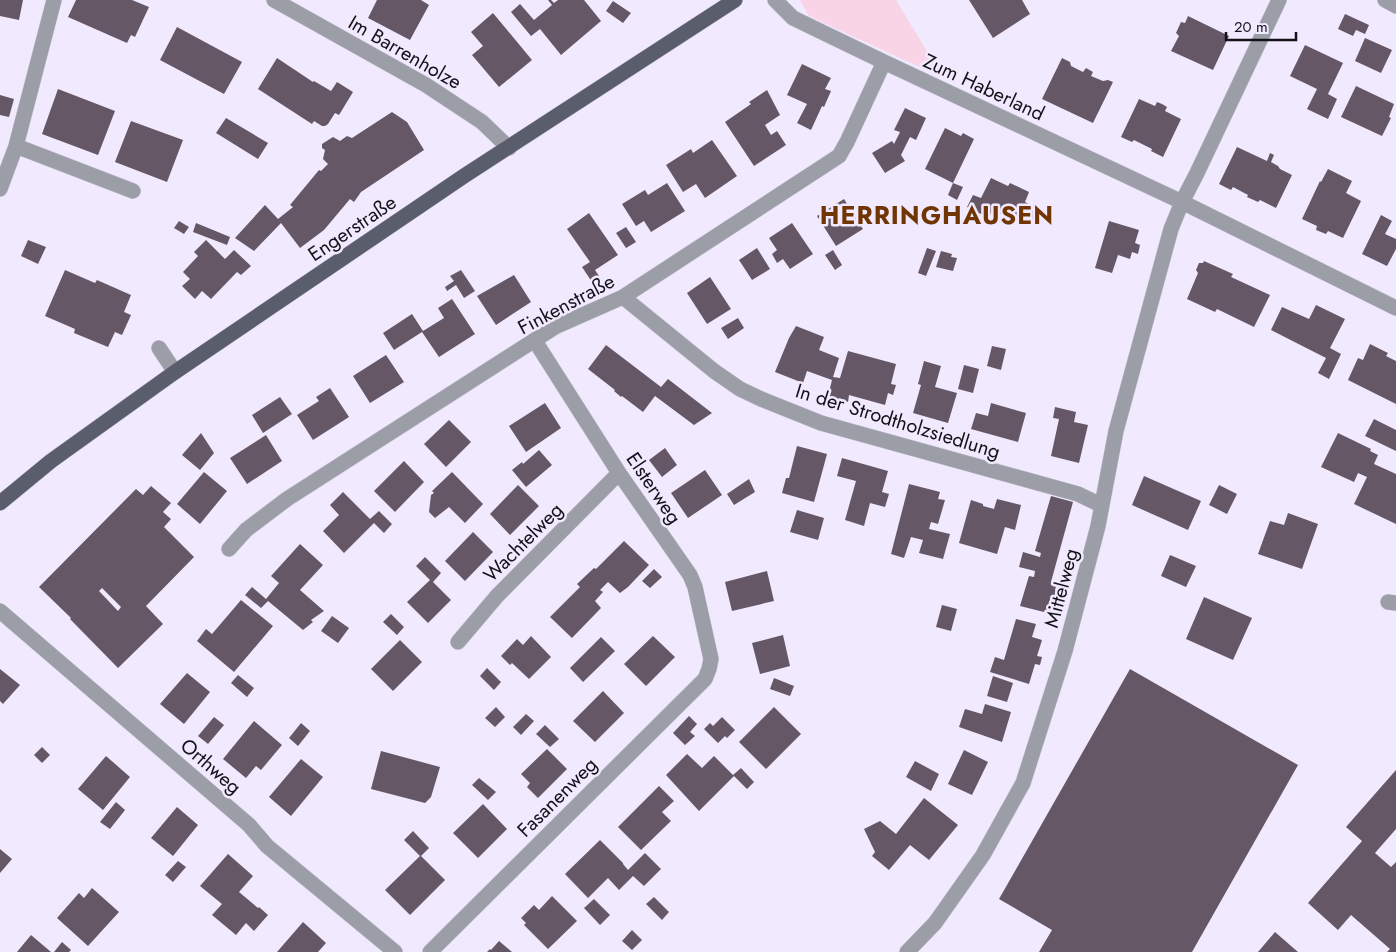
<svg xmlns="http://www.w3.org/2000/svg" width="1396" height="952" viewBox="0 0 1396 952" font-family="Jost,sans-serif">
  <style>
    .grass { fill: #f9d4e7 }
    .building { fill: #655766; fill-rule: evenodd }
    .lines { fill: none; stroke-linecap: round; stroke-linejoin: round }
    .minor-casing { stroke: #cec7da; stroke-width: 16 }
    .major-casing { stroke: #cec7da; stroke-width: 16 }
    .minor { stroke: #9c9ea7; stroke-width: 15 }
    .major { stroke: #5a5d6c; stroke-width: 15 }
    .labels { text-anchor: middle; stroke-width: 5; stroke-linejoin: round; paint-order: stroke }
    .street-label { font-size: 20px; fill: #141219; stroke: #f1eaff }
    .district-label { font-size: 25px; font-weight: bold; letter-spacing: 1px; fill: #713504; stroke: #f1eaff }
  </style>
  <rect width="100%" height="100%" fill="#f1eaff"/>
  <path class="grass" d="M800,0H896L943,78L809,16Z"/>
  <path class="building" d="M0,0H23L19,20L0,16Z
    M76,0H132L149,7L135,37L131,35L127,43L68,17Z
    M377,0H421L429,5L410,40L368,18Z
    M548,0H551L554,3L558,0H584L601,21L561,55L540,29L531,36L511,12L520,4L534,20L552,5Z
    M969,0H1022L1030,14L993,38Z
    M613,1L631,13L623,23L606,11Z
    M493,13L532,60L499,87L472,55L483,46L471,32Z
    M1345,14L1369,25L1365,34L1356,30L1353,36L1338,29Z
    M1188,16L1229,36L1213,70L1171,51L1179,36L1176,33L1181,22L1185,23Z
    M177,27L242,62L224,94L160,60Z
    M1365,38L1392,50L1381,73L1355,61Z
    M1305,45L1343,63L1328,94L1337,99L1328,119L1307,109L1317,89L1290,76Z
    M277,58L313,82L314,81L331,91L337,82L353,92L339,115L335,113L328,124L325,126H322L314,121L312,124L258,89Z
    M1062,58L1070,62L1071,66L1083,72L1086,68L1093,72L1091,76L1103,81L1108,80L1113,82L1093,123L1042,99Z
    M802,64L831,78L825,89L831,91L824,107L822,106L811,130L797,123L807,104L787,95Z
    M1356,86L1394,104L1389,117L1391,118L1382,136L1341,117Z
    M58,89L115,111L98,155L42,134Z
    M767,90L780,115L765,125L771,135L777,131L786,145L754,166L725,122L751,104L749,102Z
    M0,95L14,99L9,117L0,115Z
    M1139,99L1155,106L1157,102L1162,104L1167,107L1165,111L1181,119L1163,157L1151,151L1152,149L1134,140L1132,142L1121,137Z
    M905,108L926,118L916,140L910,137L901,155L905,161L885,173L872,153L892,141L894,144L900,132L894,130Z
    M392,112L407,122L424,150L361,192L354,202L350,199L324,230L300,248L281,223L254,251L235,238L265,205L278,219L293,207L290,205L319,170L321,171L328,164L323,159L325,150L322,148V144L333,137L340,141L347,136L352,138Z
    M226,118L268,143L258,159L216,133Z
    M131,121L183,140L167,182L115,162Z
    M945,128L961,136L963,133L974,139L953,183L925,169Z
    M712,140L737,176L705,198L696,184L683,192L666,165L691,149L693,153Z
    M1237,147L1267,161L1270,153L1274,155L1271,162L1278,166L1280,169L1292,175L1276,208L1260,200L1258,202L1247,197L1248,195L1233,187L1231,190L1219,184Z
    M1328,169L1352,181L1346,193L1361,201L1343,238L1328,231L1326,234L1316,230L1317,226L1302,219L1320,181L1321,182Z
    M991,178L1008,186L1010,183L1029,192L1025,202L1037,208L1029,226L992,210L989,218L967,207L973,195L981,198Z
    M667,183L685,211L651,232L644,221L636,226L622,204L645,190L648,195Z
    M953,183L963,187L957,200L948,195Z
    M844,199L863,229L836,246L817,216Z
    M589,213L618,255L595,270L599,276L592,282L582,267L590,262L567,229Z
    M1381,215L1392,221L1385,234L1396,239V249L1387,266L1362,254Z
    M179,221L189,227L184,234L174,228Z
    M1109,221L1139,230L1135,243L1140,245L1138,254L1132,252L1130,259L1118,255L1112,273L1095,268Z
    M196,223L230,237L227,245L193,232Z
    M792,223L813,254L790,269L783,259L777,263L772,254L777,250L769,238Z
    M626,227L636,242L626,248L616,233Z
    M28,240L46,247L38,264L21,256Z
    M206,240L225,259L234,250L251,266L241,275L237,272L211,299L202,291L195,299L182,286L190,279L183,272L198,256L194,252Z
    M757,248L770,269L752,280L739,260Z
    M927,248L936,251L926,276L918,273Z
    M833,250L842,265L835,270L825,255Z
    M941,251L952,254L951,257L957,258L953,271L936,267Z
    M1204,261L1233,274L1231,277L1270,295L1254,327L1217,309L1215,312L1187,299L1198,273L1196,270L1199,263H1203Z
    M65,270L95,283L97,280L131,295L124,312L131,315L122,335L115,332L108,347L74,333L75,329L45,316Z
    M461,270L475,291L464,298L456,285L447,291L445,287L454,281L450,276Z
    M514,275L531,302L496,325L477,296Z
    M710,277L731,309L707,324L687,293Z
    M452,299L475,334L439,357L422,332L394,350L383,333L412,314L423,331L444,318L438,308Z
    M1316,305L1345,319L1330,348L1341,354L1329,379L1318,373L1326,358L1271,330L1282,307L1309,319Z
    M738,318L744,328L728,339L721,328Z
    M796,326L824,337L819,350L839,358L833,377L840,378L848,351L896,364L891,384L896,385L893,395L888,393L885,405L849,395L848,402L828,396L832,380L807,371L803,383L775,372L789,338Z
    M1370,344L1388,353L1386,356L1396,361V404L1348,380L1358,358L1363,360Z
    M606,345L661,387L668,379L712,413L694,425L655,396L643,412L622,396L621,397L614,391L615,390L588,369Z
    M992,346L1006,349L1001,370L987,366Z
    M386,355L404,382L370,403L353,376Z
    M924,361L941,366L935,387L957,393L948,423L913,413L921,385L918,384Z
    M964,365L979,369L973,393L958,389Z
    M330,388L349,417L313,440L297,415L319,401L316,397Z
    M280,397L292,414L263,433L252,415Z
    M545,403L561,428L526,452L509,426Z
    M991,403L1026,413L1018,442L971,429L976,413L988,416Z
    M1055,407L1076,412L1074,422L1088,425L1079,463L1051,456L1059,419L1053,418Z
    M1374,419L1396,430V451L1365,436Z
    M449,420L471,442L446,467L424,444Z
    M201,433L214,453L200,470L182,455Z
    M1338,433L1371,449L1370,451L1378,455L1374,464L1396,474V524L1354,504L1367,477L1358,473L1354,482L1321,467Z
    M266,435L282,461L247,484L230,458Z
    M797,446L827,454L814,502L782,493L786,478H789Z
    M665,448L677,465L662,477L649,460Z
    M539,450L552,465L526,487L512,470L522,462L523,464Z
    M842,458L888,471L882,492L889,494L885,507L870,503L864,526L845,520L856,481L837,476Z
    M404,461L424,482L395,512L374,491Z
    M705,470L722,495L688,518L671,493Z
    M204,472L227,491L200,524L177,504Z
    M452,472L483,504L465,523L449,507L435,518L429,512L431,495L434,493L432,491Z
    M1144,476L1201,501L1188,530L1132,505Z
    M749,479L755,492L734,505L727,494Z
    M909,484L940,492L938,499L945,500L938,524L931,522L929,529L950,534L943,559L919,553L923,540L911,537L904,558L891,554Z
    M518,485L539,506L510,535L490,514Z
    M1219,485L1237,494L1227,514L1209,505Z
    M151,486L171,503L163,512L171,519L164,527L194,557L146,606L163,624L118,668L70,619L71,618L39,587L136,489L143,495ZM102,588L121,607L118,611L99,591Z
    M343,492L370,519L379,511L392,524L384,533L374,523L344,553L323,531L339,515L330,505Z
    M1051,496L1073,502L1051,582L1057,583L1055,590L1060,592L1057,604L1051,603L1048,613L1020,606L1029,576L1034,577L1035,571L1019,567L1023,552L1040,557L1041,553L1035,551Z
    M997,499L1021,505L1015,530L1005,527L997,554L959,543L971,500L983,504V506L994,509Z
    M797,510L824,518L818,540L790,532Z
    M1288,513L1318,524L1302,569L1258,554L1270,521L1284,525Z
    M473,532L493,552L465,581L445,561Z
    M624,541L649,565L628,587L620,593L608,582L600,590L603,592L595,601L601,608L572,638L550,617L580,587L577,584L594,568L596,569Z
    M300,544L323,565L300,590L324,611L311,620L313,622L303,630L268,601L261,608L245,595L252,587L266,599L279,583L271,576Z
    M1170,555L1196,566L1186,587L1161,576Z
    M425,557L441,573L433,582L451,600L428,623L407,602L430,580L416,566Z
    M654,569L662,577L650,588L642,581Z
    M767,571L774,601L732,611L725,582Z
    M1204,597L1252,618L1233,660L1186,639Z
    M241,600L273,626L234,672L197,641L206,629L212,634Z
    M942,605L957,609L951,631L936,627Z
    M391,614L404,627L397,635L383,622Z
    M332,616L349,628L338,643L321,631Z
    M1016,619L1036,624L1032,637L1042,640L1037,656L1042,657L1040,665L1035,664L1029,684L990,672L995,657L1004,660Z
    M783,635L790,666L760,674L752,643Z
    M531,636L551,657L529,679L512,663L510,665L501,656L517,639L523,645Z
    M653,636L675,657L646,686L624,664Z
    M601,637L615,651L583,682L570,668Z
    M400,640L422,662L393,691L371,669Z
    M487,668L501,682L494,690L480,676Z
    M0,669L20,685L3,704L0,701Z
    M1130,669L1298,765L1192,952H1039L1052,930L999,899Z
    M187,673L210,692L184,724L160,704Z
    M238,675L254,688L247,697L231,683Z
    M993,676L1013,683L1007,702L987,696Z
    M774,678L794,686L790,696L770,689Z
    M603,691L624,713L595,742L573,721Z
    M985,704L1011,712L1002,742L959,727L965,709L982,714Z
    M496,707L505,717L495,727L485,718Z
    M774,707L801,734L766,769L739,742Z
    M526,714L534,721L521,735L513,727Z
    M689,716L697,724L690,732L695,736L685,745L673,733Z
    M214,717L224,725L208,744L198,736Z
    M722,717L735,730L727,738L725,736L718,743L704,729L710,723L713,726Z
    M254,721L282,745L261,770L256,766L246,778L223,759Z
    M301,723L310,731L298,746L289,738Z
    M545,725L559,739L550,747L536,734Z
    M42,747L50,755L42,763L34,755Z
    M547,749L567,769L538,798L527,787L530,783L521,774Z
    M964,750L988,762L972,795L948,784Z
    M381,751L440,767L431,797L425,803L371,789Z
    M687,754L702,768L714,756L734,776L699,811L666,775Z
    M106,756L130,777L103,810L78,789Z
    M301,759L323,777L291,816L269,797Z
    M915,761L939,774L931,791L906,777Z
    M741,768L754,782L747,789L733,775Z
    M1396,770V829L1375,853L1391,867L1396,862V952H1387L1390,949L1351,915L1338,930L1308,903L1362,841L1346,827Z
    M479,778L496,792L488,800L472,785Z
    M659,786L674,801L662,812L671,821L641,850L618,827Z
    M924,798L958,825L929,860L910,845L889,870L872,856L875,852L864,829L880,821L896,834Z
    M116,802L125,810L110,829L100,822Z
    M483,804L507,829L478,858L453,833Z
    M177,807L198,825L173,856L151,838Z
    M413,831L429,848L421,856L445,880L410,915L385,890L420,856L404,840Z
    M600,840L623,863V864L628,870L645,853L661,869L644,886L633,876L619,890L608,878L588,898L565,874Z
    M0,849L12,859L0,873Z
    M228,854L253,876L239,892L258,908L259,907L268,915L254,931L246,923L236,935L212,915L222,904L200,886Z
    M178,861L186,867L173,882L165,875Z
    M92,888L119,912L88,946L57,918L79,893L84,898Z
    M552,896L577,921L548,949L524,925L526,923L521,918L534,905L539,910Z
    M654,897L669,912L662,920L646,904Z
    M594,899L610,915L600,925L584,908Z
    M303,922L326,943L318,952H277Z
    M632,930L642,940L632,950L622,941Z
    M1275,932L1298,952H1258Z
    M31,935L51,952H17Z
    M499,941L512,952H487L490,949L491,950Z
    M62,942L71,950L69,952H54Z"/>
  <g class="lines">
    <defs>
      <path id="minor" d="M274,0L426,85L482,122L509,148
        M775,0L793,18L884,62L1182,202L1396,308
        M1385,0L1396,6
        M16,146L133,191
        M0,189L16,146L54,0
        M623,297L714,371L740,389L761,399L821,423L1078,494L1101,505
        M159,348L175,372
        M229,549L246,530L287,499L555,327L623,297L839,156L847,142L884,62
        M1388,602L1396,603
        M0,611L249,825L267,846L395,952
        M458,642L497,596L619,473
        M430,952L705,679L709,669L711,659L695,587L690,575L619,473L535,341
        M907,952L935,923L983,855L1023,783L1065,651L1098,526L1116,431L1171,229L1182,202L1197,173L1279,0"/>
      <path id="major" d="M0,503L51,461L175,372L464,176L735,0"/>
    </defs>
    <use href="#minor" class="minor-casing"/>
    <use href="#major" class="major-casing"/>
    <use href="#minor" class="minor"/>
    <use href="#major" class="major"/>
  </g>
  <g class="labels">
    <g class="street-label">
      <text transform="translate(405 52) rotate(30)" y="7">Im Barrenholze</text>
      <text transform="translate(984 87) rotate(25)" y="7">Zum Haberland</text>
      <text transform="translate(352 228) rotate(-34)" y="7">Engerstraße</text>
      <text transform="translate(566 304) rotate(-28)" y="7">Finkenstraße</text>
      <text transform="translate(898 421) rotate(17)" y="7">In der Strodtholzsiedlung</text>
      <text transform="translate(654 488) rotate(56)" y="7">Elsterweg</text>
      <text transform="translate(523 542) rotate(-45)" y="7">Wachtelweg</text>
      <text transform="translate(1061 588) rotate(-75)" y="7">Mittelweg</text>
      <text transform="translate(211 766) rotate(41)" y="7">Orthweg</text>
      <text transform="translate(557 797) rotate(-45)" y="7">Fasanenweg</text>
    </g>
    <g class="district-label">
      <text x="937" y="224">HERRINGHAUSEN</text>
    </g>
  </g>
  <path d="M1226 32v8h70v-8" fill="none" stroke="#141219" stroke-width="2.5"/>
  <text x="1234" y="32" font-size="15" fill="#141219" stroke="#f1eaff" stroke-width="4" paint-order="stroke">20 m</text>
</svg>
